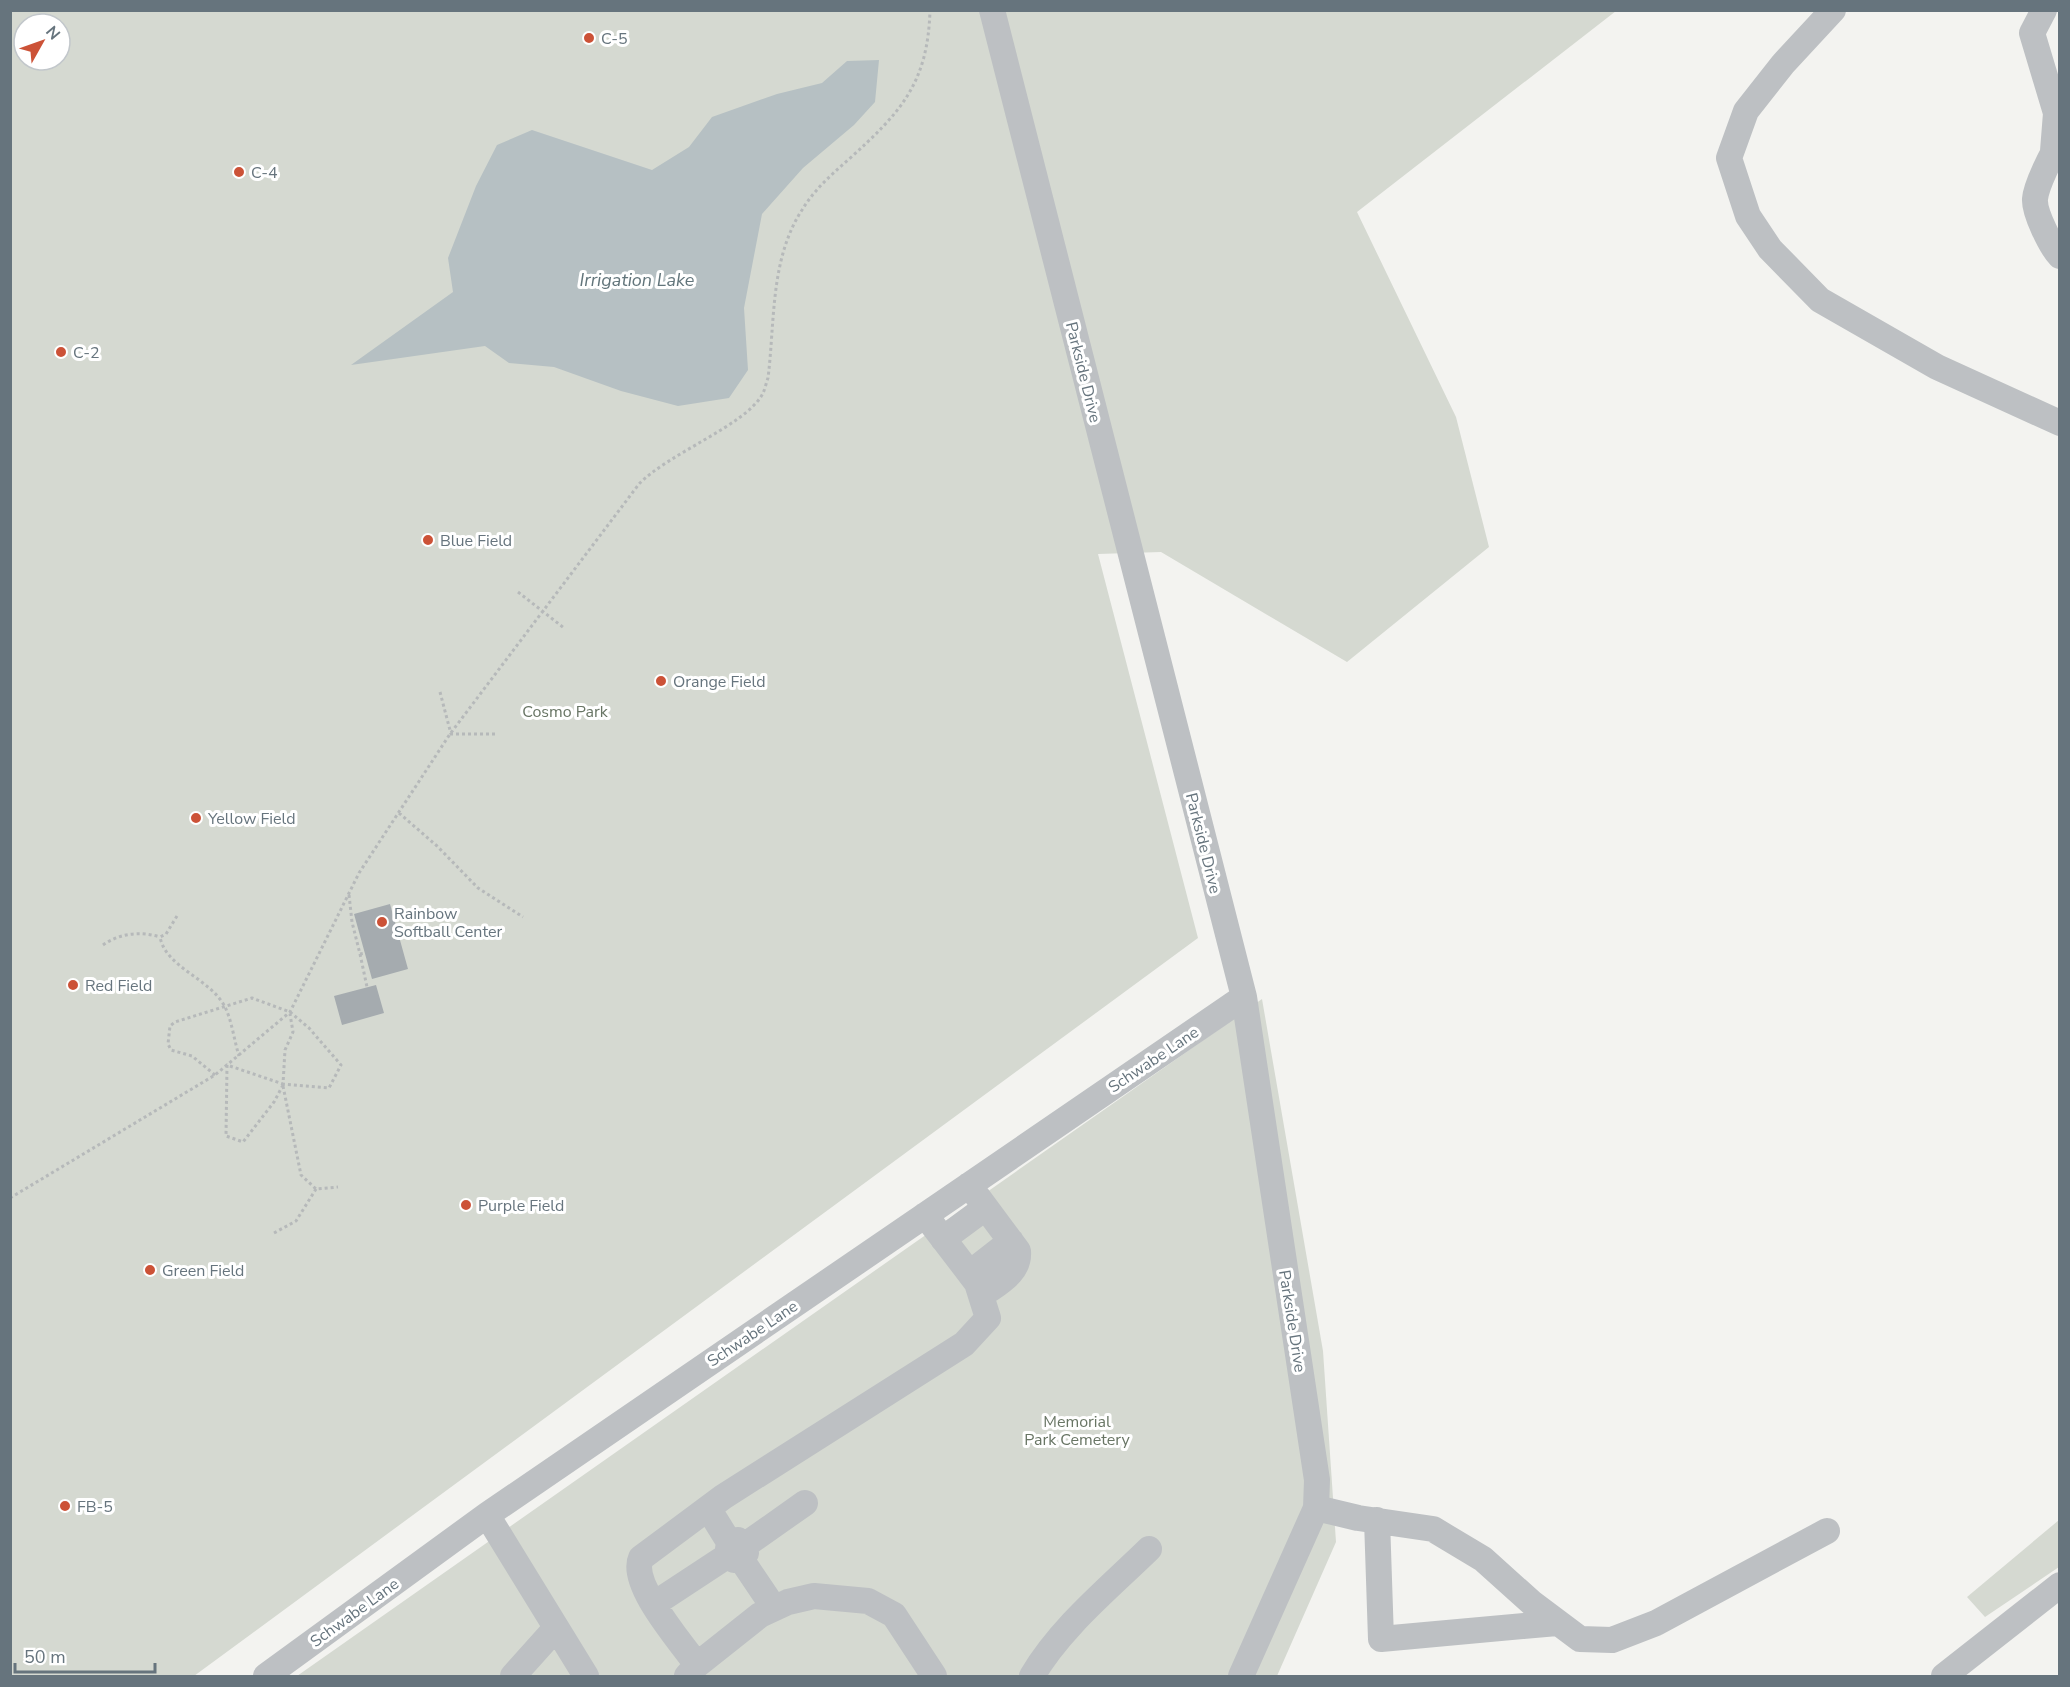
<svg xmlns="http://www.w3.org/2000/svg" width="2070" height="1687" viewBox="0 0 2070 1687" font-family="'Nunito Sans',sans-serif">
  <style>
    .green { fill: #d5d9d1; fill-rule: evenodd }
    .water { fill: #b6c0c3 }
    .building { fill: #a5abaf }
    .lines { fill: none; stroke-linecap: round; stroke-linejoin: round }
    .path { stroke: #b6b9ba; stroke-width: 3; stroke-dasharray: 3 3; stroke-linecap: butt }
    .minor { stroke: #bdc0c3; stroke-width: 26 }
    .poi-dot { fill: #cc5237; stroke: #fff; stroke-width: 2 }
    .labels { text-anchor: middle; stroke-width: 6; stroke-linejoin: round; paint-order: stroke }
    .poi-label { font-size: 16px; fill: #66747d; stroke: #fff; text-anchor: start }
    .street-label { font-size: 16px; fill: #66747d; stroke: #fff }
    .park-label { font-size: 16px; fill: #687564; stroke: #fff }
    .water-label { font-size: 18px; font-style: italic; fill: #62757b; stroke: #fff }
  </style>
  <rect width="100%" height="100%" fill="#f3f3f0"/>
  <path class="green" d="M11,11H1616L1357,212L1456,417L1489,547L1347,662L1161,552L1098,554L1198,938L194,1676H11ZM24,24H60V60H24Z
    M1262,999L1323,1351L1336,1542L1277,1676H297Z
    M2059,1520V1567L1985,1617L1967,1597Z"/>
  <path class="water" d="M879,60L875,102L854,125L803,168L762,214L744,308L748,370L729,398L678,406L621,391L554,367L509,363L485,346L351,365L453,292L448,258L476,186L497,145L532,130L652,170L689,147L712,117L777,94L822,83L847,61Z"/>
  <path class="building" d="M390,904L408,969L372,979L354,914Z
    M376,985L384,1013L342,1025L334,996Z"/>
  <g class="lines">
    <path class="path" d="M518,592L564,628
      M440,692L451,734
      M450,734H497
      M399,813L437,846L478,888L523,917
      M349,895L352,922L360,954L365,953
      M177,916L166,934L160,937C166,968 210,978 225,1007C232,1021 234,1040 239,1056
      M103,945C120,933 140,931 160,937
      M360,954L367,987
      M215,1075L192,1056L171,1050L168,1044L170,1026L175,1022L252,998L290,1012L309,1028L341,1065L329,1088L283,1084
      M283,1085L274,1102L243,1142L226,1136L227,1065L283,1084L285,1050L293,1032L290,1014
      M283,1086L301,1175L316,1189L338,1187
      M10,1198L215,1075L290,1012L359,873L450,734L639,484C669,453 744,426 762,395C765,390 766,383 768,378C775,322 770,259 802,210C814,190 831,175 848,160C900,113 928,84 930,10
      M274,1233L296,1221L316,1189"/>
    <path class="minor" d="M992,10L1244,997L1317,1480L1316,1508L1241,1676
      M1833,10L1783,64L1746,111L1729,158L1748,216L1770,249L1820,300L1937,367L2060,423
      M2044,10L2032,33L2056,113L2053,151
      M2060,142C2052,153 2036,186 2035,199C2034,212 2051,247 2060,256
      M969,1185L1018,1251C1020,1273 998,1283 982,1295
      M943,1239L985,1208
      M970,1273L1011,1241
      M708,1508L729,1542L738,1540L746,1553L741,1559L734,1560L727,1556L729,1542
      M1316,1508L1358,1518L1433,1529L1483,1559L1532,1603L1580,1639L1612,1640L1656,1623L1827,1531
      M487,1515L586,1676
      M1377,1520L1381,1639L1557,1623
      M744,1546L805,1503
      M741,1559L774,1608
      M654,1604L727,1556
      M697,1665C681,1642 629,1584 641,1558L723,1497L964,1344L988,1318L977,1283L925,1215
      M266,1676L487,1515L1244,997
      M513,1676L556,1628
      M687,1676L697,1665L760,1615L788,1602L814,1596L868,1601L894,1615L934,1676
      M1032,1676C1061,1627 1108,1589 1149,1549
      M1944,1676L2060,1585"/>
  </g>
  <g class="poi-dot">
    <circle cx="589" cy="38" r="6"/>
    <circle cx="239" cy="172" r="6"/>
    <circle cx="61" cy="352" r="6"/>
    <circle cx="428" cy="540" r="6"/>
    <circle cx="661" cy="681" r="6"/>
    <circle cx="196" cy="818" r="6"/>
    <circle cx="382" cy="922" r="6"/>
    <circle cx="73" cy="985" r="6"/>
    <circle cx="466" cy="1205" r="6"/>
    <circle cx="150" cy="1270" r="6"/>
    <circle cx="65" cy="1506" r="6"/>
  </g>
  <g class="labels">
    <g class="poi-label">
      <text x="601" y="44">C-5</text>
      <text x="251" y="178">C-4</text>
      <text x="73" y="358">C-2</text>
      <text x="440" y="546">Blue Field</text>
      <text x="673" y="687">Orange Field</text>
      <text x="208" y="824">Yellow Field</text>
      <text x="394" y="919">Rainbow<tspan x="394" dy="18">Softball Center</tspan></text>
      <text x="85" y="991">Red Field</text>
      <text x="478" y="1211">Purple Field</text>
      <text x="162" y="1276">Green Field</text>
      <text x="77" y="1512">FB-5</text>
    </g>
    <g class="street-label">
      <text transform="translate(1084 372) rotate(76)" y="6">Parkside Drive</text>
      <text transform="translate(1204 843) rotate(76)" y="6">Parkside Drive</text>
      <text transform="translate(1153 1059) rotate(-34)" y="6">Schwabe Lane</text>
      <text transform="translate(1293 1321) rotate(81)" y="6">Parkside Drive</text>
      <text transform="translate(752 1333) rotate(-34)" y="6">Schwabe Lane</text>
      <text transform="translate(354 1612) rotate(-36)" y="6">Schwabe Lane</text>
    </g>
    <g class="park-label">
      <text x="565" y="717">Cosmo Park</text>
      <text x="1077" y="1427">Memorial<tspan x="1077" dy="18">Park Cemetery</tspan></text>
    </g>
    <g class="water-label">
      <text x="637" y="286">Irrigation Lake</text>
    </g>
  </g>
  <rect width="2070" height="1687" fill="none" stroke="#66747d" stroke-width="24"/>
  <g transform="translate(42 42) rotate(50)"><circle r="28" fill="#ffffff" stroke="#c2c7cb" stroke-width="1.5"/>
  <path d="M0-4.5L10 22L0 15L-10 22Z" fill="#cc5237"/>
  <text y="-9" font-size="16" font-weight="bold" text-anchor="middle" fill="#66747d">N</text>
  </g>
  <path d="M15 1663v9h140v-9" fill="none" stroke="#66747d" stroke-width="3"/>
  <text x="24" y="1663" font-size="18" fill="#66747d" stroke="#ffffff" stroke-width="4.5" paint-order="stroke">50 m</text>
</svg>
